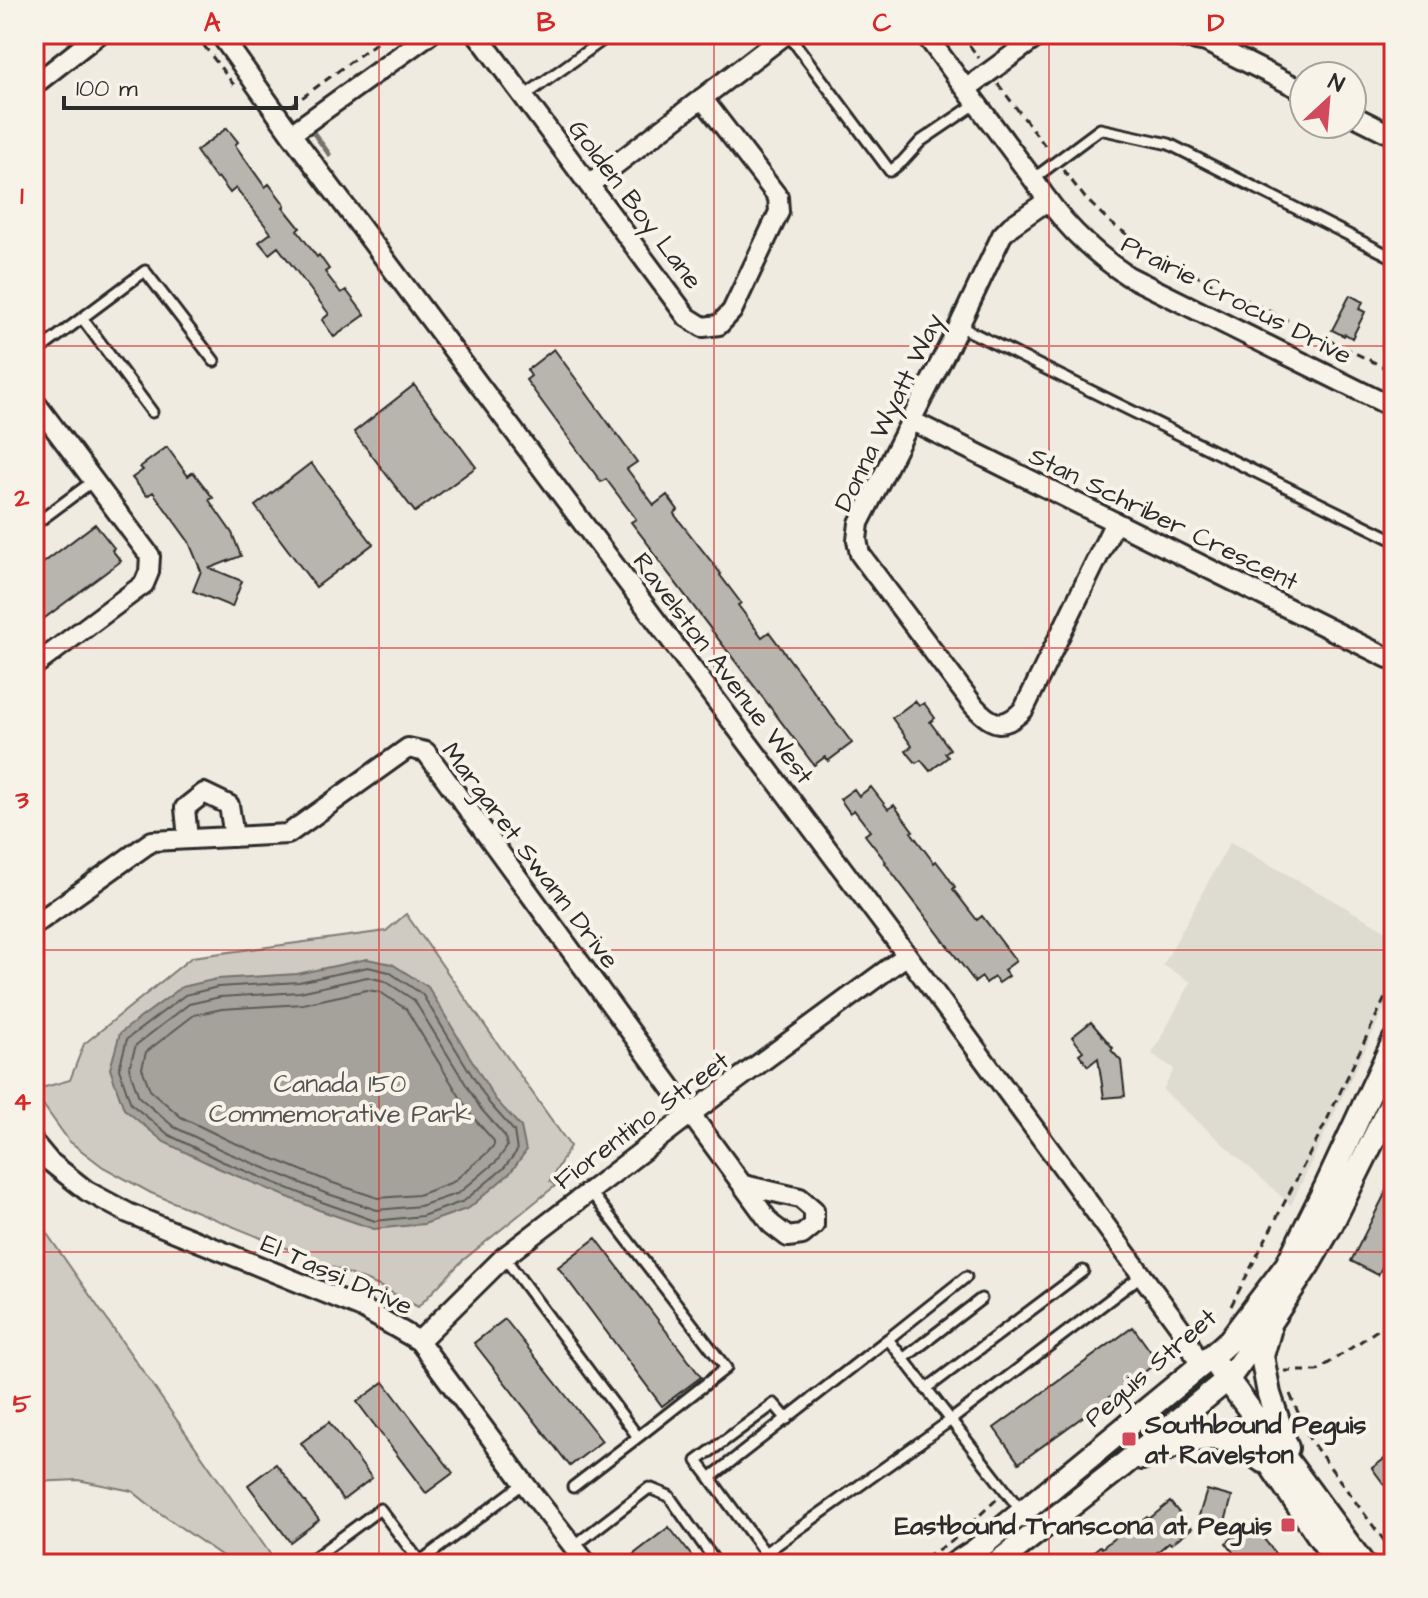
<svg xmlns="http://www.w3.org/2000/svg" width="1428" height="1598" viewBox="0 0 1428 1598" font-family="'Architects Daughter',sans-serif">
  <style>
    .built { fill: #dedbd1 }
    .green { fill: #cfcbc2; stroke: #7d7b76; stroke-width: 2 }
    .water { fill: #a4a29a; stroke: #74726e; stroke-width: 2 }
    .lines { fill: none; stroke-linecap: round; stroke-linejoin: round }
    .shore { stroke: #5b5b57; stroke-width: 2 }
    .stream { stroke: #74726e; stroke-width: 5 }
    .building { fill: #b8b5ae; stroke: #2b2b2b; stroke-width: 2 }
    .service-casing { stroke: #2b2b2b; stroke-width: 15 }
    .minor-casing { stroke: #2b2b2b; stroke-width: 24 }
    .tertiary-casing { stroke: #2b2b2b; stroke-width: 28 }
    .path { stroke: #2b2b2b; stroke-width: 3; stroke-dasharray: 8 6; stroke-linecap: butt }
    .service { stroke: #f7f3e8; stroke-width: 9 }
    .minor { stroke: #f7f3e8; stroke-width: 18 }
    .tertiary { stroke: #f7f3e8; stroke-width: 22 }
    .grid { fill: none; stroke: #d62828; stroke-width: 2; stroke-opacity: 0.55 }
    .poi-dot { fill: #d1495b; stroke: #f7f3e8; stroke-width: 3 }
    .labels { text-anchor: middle; stroke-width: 8; stroke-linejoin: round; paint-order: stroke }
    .street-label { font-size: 26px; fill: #2b2b2b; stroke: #f7f3e8 }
    .park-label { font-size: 26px; fill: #545351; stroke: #f7f3e8 }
    .poi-label { font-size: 26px; font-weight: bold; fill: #2b2b2b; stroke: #f7f3e8; text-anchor: start }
    .neatline { fill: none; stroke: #d62828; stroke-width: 3 }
    .grid-label { font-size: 26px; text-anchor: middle; font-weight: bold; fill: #d62828 }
  </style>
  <rect width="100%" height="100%" fill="#efebe0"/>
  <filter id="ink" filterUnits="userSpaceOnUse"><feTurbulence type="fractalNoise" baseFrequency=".0125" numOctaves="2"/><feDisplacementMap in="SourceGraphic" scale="16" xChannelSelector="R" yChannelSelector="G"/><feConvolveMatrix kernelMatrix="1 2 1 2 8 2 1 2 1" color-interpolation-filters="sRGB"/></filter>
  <g filter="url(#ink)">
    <path class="built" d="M1230,842L1394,935V988L1291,1205L1163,1090L1174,1069L1152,1054L1191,982L1163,965Z"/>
    <path class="green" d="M406,914L570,1146L550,1181L555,1186L462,1261L418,1307L379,1286L151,1193L103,1167L69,1141L34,1092V1090L70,1080L84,1044L192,957L386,931Z
      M34,1215L277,1564H234L157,1511L132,1491L78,1480L34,1482Z"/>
    <path class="water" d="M367,959L392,964L428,987L495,1099L521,1127L526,1151L510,1173L469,1208L424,1224L374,1229L319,1210L218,1168L164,1142L124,1109L110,1069L120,1033L182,987L217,979L297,974Z"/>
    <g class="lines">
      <path class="shore" d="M368,967L389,972L422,994L489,1103L514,1131L517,1151L504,1168L464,1201L422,1216L375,1221L322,1202L221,1161L169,1135L131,1104L119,1069L127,1039L185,995L218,987L299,982Z
        M367,977L385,981L414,1000L481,1109L505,1136L507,1147L497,1161L459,1193L420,1206L377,1210L325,1193L226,1152L174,1127L139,1097L129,1068L136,1045L189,1004L220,997L300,992Z
        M367,990L380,992L406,1009L471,1115L494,1141V1145L488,1152L453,1182L418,1195L378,1198L330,1182L230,1141L181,1117L150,1090L142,1068L146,1052L194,1015L222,1009L303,1004Z"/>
      <path class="stream" d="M310,128L329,154"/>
    </g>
    <path class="building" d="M227,128L238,142L235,145L265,187L269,184L285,205L283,207L300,228L297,230L317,257L319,255L329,269L325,272L341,293L346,290L365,315L334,337L322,320L329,314L278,247L269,254L259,242L271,233L236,188L230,193L218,177L216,179L196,151Z
      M1350,295L1363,302L1359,309L1365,312L1352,338L1345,334L1344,336L1332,330Z
      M554,349L637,462L627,469L654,505L667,495L678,510L674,514L721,574L720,575L741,603L738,605L762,637L769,632L852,743L828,761L825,757L814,765L650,549L651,548L631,522L636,519L606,479L601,482L526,380L531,376L527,370Z
      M414,385L476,467L415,512L354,432Z
      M167,447L188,476L193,472L213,498L209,500L232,533L241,556L210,568L242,581L232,607L193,591L201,571L189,542L153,492L147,496L132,478L143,470L140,467Z
      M311,463L373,544L316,587L255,506Z
      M95,524L114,548L112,550L121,561L34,626V570Z
      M915,701L919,706L924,703L935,718L930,722L950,749L945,753L948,757L930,771L921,760L916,763L906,751L912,746L892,718Z
      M871,787L888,809L894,805L913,831L911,832L934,863L936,861L946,874L955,887L953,889L977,920L982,916L1016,961L1004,970L1009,976L999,983L994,977L986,983L982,977L975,982L885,863L886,862L865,835L870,831L854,810L850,813L840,799L854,789L859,796Z
      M1091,1022L1113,1048L1111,1050L1121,1061L1125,1096L1104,1098L1098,1058L1088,1066L1079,1054L1083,1051L1072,1037Z
      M1394,1176V1244L1378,1275L1351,1261Z
      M596,1238L701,1377L662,1406L558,1267Z
      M505,1319L602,1441L570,1466L474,1343Z
      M1133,1327L1158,1362L1019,1463L994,1428Z
      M384,1382L453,1473L426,1493L357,1402Z
      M329,1422L372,1478L343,1500L301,1443Z
      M1394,1452V1498L1372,1468Z
      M276,1464L319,1520L290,1542L248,1485Z
      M1207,1490L1232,1497L1223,1529L1197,1522Z
      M1170,1502L1192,1528L1171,1544L1169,1542L1148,1560L1145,1556L1136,1564H1078L1100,1546L1102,1548L1123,1531L1125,1534L1147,1517L1149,1519Z
      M1252,1523L1283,1564H1242L1226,1543Z
      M669,1527L698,1564H642L634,1554Z"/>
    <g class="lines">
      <defs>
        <path id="service" d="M788,34L890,171L902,162L921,141L977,103
          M523,97L611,34
          M1033,179L1100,129L1169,144L1394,258
          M82,318L152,412
          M959,326L1394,540
          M34,354L145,271L214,361
          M34,525L93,481
          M504,1257L638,1437L726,1368L590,1191
          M966,1277L888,1339L1022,1512
          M888,1339L710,1478L765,1553L951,1420L1142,1275
          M903,1359L981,1299
          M926,1389L1083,1271
          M710,1478L697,1461L774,1404L787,1419
          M573,1487L638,1437
          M574,1546L649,1488L669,1496L717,1564
          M975,1551L984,1564
          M765,1553L774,1564
          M507,1562L508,1564
          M306,1564L380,1509L420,1562
          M417,1564L524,1483
          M1171,1564C1185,1555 1196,1557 1210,1564"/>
        <path id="minor" d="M220,34L291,134L907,955L1185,1334L1200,1366
          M477,34L687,317L703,327L719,325L732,311L779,212L778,197L702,98
          M925,34L1033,179C1059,219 1087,249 1128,276L1394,408
          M1165,34L1206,42L1304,91
          M34,85L99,34
          M966,89L1041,34
          M1352,115L1394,136
          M291,134L430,34
          M589,185L786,34
          M1047,201L1011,226L1002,235L959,326L859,523L857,540L860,554L974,706C992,726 1004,730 1024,709L1115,522
          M34,401L150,556L149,572L144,584L34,666
          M912,421L1388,658H1394
          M188,839L185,808L204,793L229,805L234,837
          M34,925L152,841L288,834L408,748L426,752L771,1224L788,1237L802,1235L814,1225V1210L800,1198L744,1185
          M34,1143L49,1161L87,1191L128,1213L362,1308L419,1341L524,1483L587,1564
          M419,1341L504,1257L692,1113L907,955"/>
        <path id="tertiary" d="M1269,1331L1262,1356L1269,1394L1287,1448
          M1219,1368L1363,1564
          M1244,1426L1338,1564
          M1142,1458C1163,1450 1187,1440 1210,1438C1229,1437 1248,1451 1263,1461
          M955,1564L975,1551L1211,1357L1230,1340L1287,1265L1326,1187L1394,1041
          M996,1564L1123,1465L1228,1379L1272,1319L1308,1265L1330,1227L1394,1098"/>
      </defs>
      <use href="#service" class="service-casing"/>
      <use href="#minor" class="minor-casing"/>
      <use href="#tertiary" class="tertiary-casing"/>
      <path class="path" d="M195,34L237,89
        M961,34L979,58
        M998,84L1049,151
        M291,106L388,34
        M1063,170L1086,199L1112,224L1166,261L1394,372
        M1231,1306L1325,1124L1394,979
        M1284,1371H1317L1382,1327H1394
        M1290,1394L1310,1440L1394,1554
        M913,1564L951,1542L998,1498"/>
      <use href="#service" class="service"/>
      <use href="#minor" class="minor"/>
      <use href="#tertiary" class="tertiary"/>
    </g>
  </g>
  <path class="grid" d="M379,34V1564M714,34V1564M1049,34V1564M34,346H1394M34,648H1394M34,950H1394M34,1252H1394"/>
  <g class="poi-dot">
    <rect x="1121" y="1431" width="16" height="16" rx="4"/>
    <rect x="1280" y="1517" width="16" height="16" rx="4"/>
  </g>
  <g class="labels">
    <g class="street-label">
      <text transform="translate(636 204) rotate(53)" y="9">Golden Boy Lane</text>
      <text transform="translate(1237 299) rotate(27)" y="9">Prairie Crocus Drive</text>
      <text transform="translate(888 412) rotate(-64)" y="9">Donna Wyatt Way</text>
      <text transform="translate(1164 518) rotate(26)" y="9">Stan Schriber Crescent</text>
      <text transform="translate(724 668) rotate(53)" y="9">Ravelston Avenue West</text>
      <text transform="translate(531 855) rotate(53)" y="9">Margaret Swann Drive</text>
      <text transform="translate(641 1120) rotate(-37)" y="9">Fiorentino Street</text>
      <text transform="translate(337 1274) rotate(24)" y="9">El Tassi Drive</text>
      <text transform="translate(1150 1367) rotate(-41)" y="9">Peguis Street</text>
    </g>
    <g class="park-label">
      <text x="340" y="1092">Canada 150<tspan x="340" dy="30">Commemorative Park</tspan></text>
    </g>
    <g class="poi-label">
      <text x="1145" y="1433">Southbound Peguis<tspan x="1145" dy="30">at Ravelston</tspan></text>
      <text x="1272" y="1534" text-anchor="end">Eastbound Transcona at Peguis</text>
    </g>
  </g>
  <rect width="1428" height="1598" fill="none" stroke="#f7f3e8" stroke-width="88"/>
  <g transform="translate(1328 100) rotate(26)"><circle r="38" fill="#f7f3e8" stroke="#a5a39c" stroke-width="2"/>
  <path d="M0-6L14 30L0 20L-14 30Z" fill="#d1495b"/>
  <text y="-12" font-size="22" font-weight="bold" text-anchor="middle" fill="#2b2b2b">N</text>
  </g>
  <path d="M64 96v12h232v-12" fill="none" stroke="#2b2b2b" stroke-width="4"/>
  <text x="76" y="96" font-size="24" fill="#2b2b2b" stroke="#f7f3e8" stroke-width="6" paint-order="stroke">100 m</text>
  <rect x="44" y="44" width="1340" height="1510" class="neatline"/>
  <g class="grid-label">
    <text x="212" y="31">A</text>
    <text x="546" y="31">B</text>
    <text x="882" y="31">C</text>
    <text x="1216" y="31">D</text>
    <text x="22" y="204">1</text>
    <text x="22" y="506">2</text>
    <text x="22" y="808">3</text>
    <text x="22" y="1110">4</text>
    <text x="22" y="1412">5</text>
  </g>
</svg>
